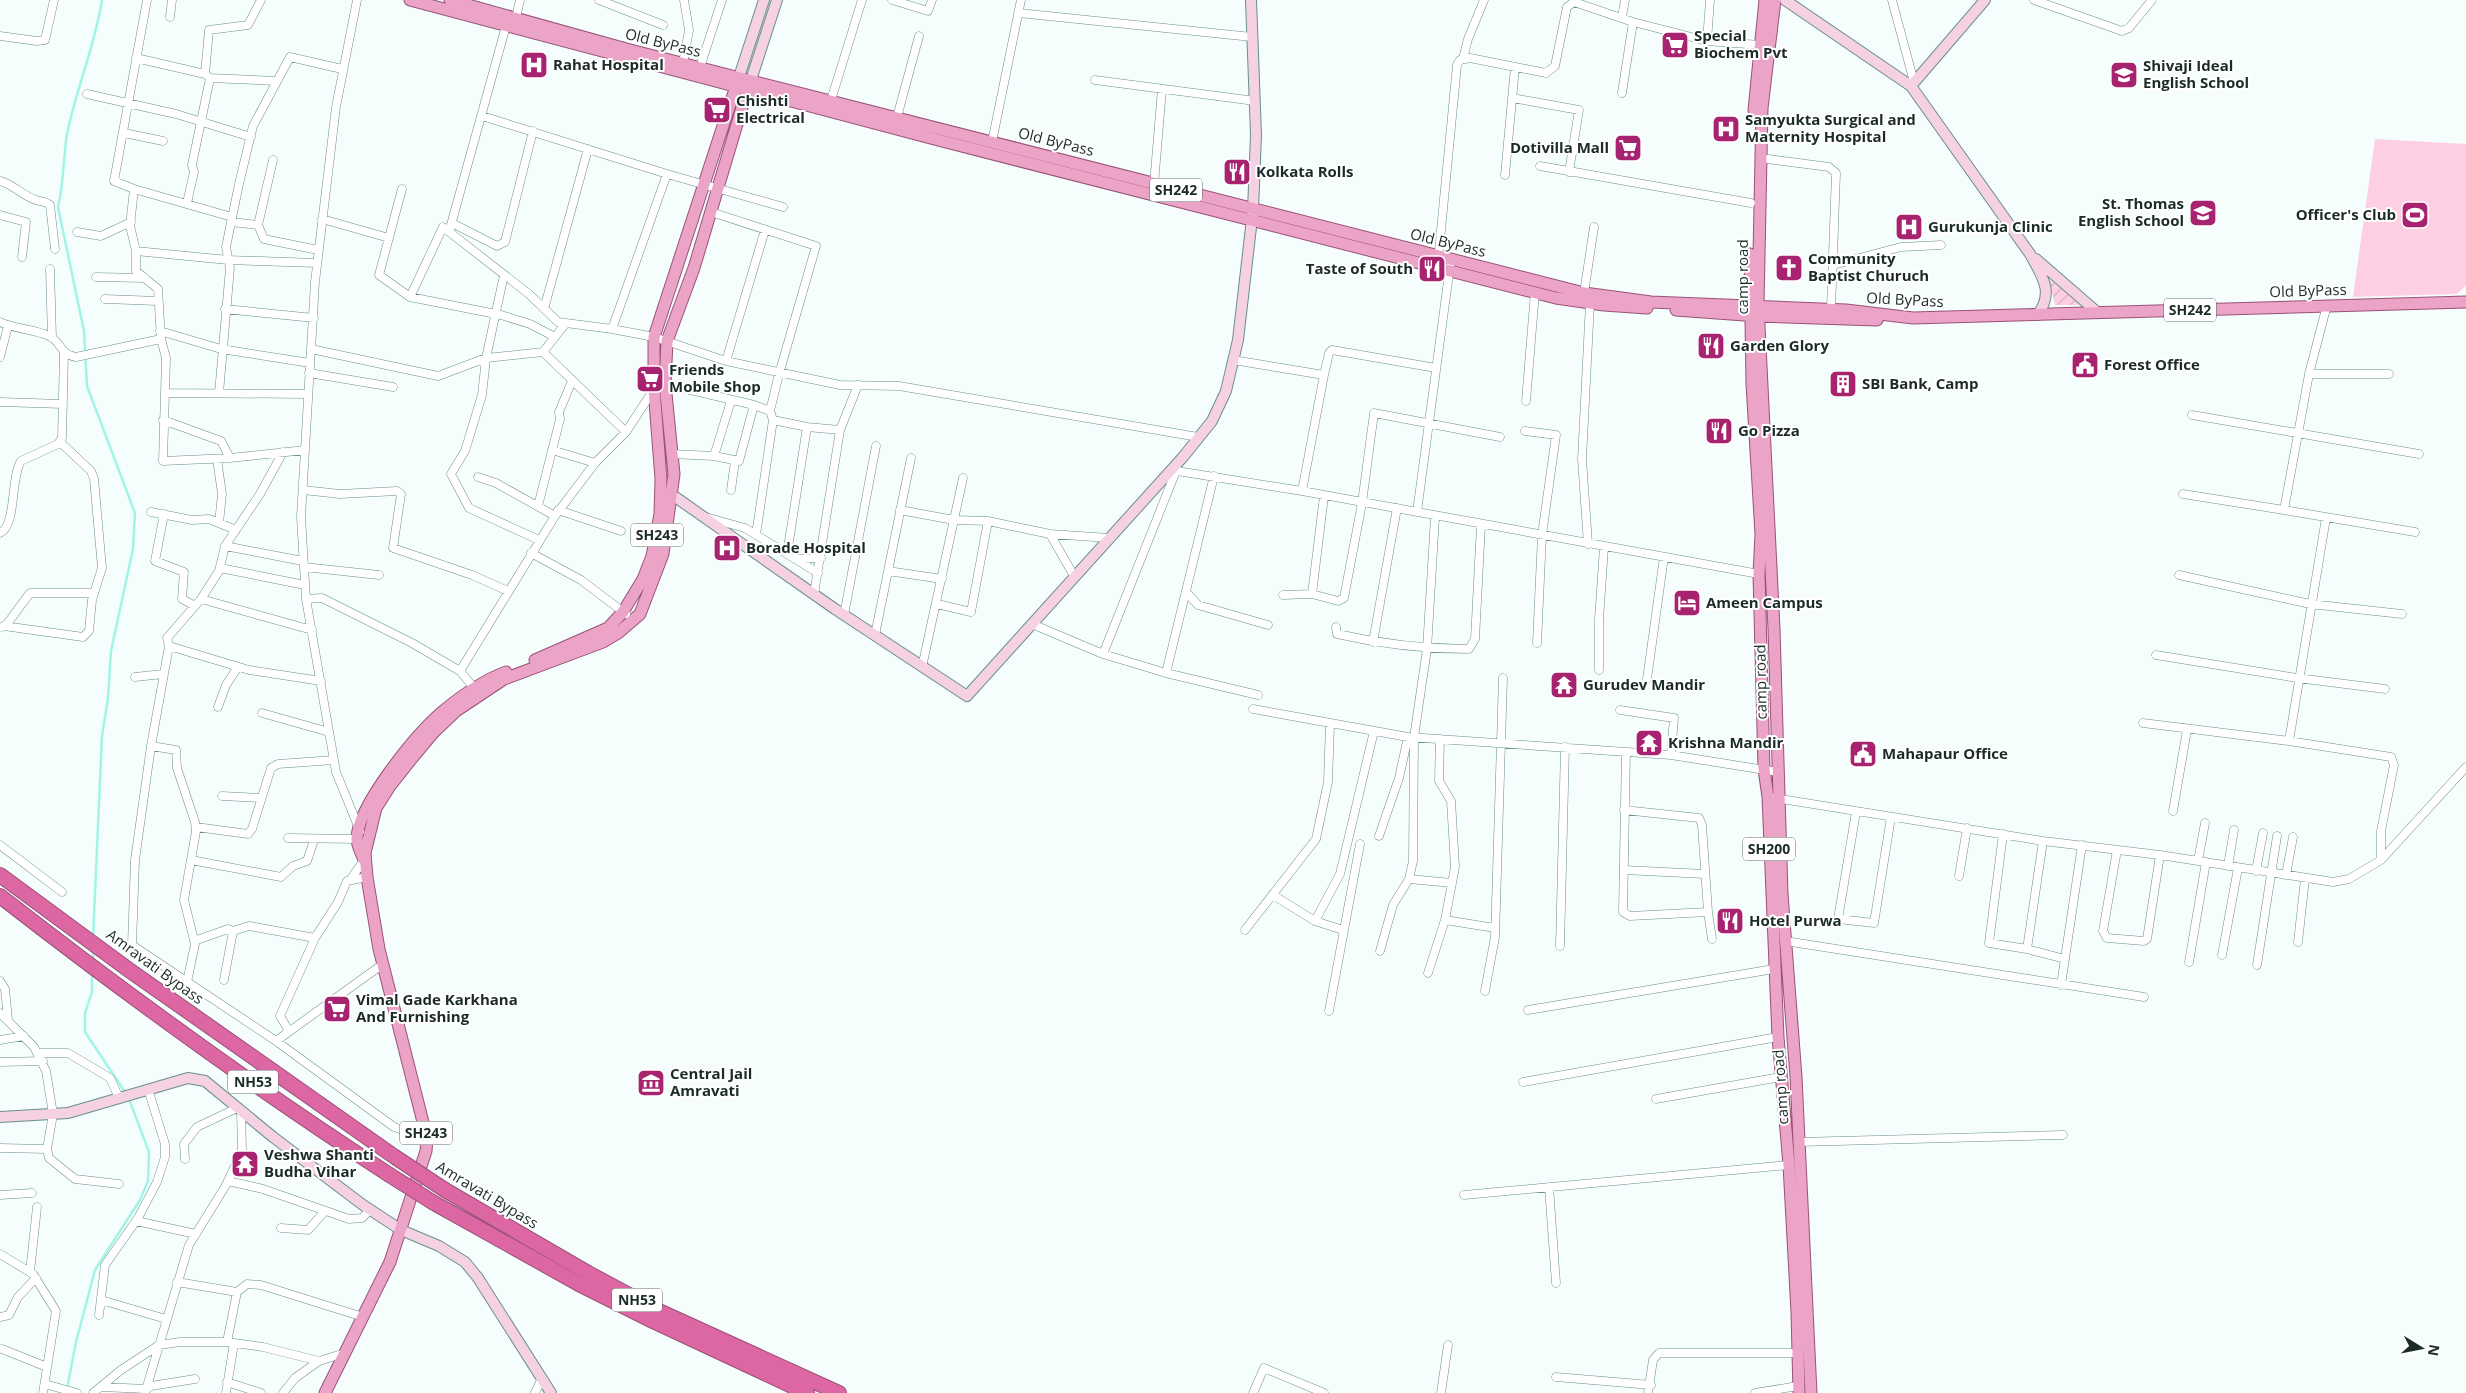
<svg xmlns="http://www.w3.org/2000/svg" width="2466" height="1393" viewBox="0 0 2466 1393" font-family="'Open Sans',sans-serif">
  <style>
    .grass { fill: #fecfe3 }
    .garden { fill: url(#garden-furrows) }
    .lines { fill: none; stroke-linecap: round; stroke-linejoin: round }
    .stream { stroke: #a2f4e6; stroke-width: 2.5 }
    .street-casing { stroke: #689089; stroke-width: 9 }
    .secondary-casing { stroke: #689089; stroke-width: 12 }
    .primary-casing { stroke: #995277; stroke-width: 13 }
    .highway-casing { stroke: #995277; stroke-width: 16 }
    .street { stroke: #fff; stroke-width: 8 }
    .secondary { stroke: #f5d1e3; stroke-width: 10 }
    .primary { stroke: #eba4c7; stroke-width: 11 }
    .highway { stroke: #dd67a2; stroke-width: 14 }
    .highway-bridge-casing { stroke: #995277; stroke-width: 16; stroke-linecap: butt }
    .highway-bridge { stroke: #dd67a2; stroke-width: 14 }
    .labels { text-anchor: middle; stroke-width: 4; stroke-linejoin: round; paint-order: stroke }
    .shield { fill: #fff; stroke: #5f6b68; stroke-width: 1 }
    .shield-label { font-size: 14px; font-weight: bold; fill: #1a2b28 }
    .poi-label { font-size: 15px; font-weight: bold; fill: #1a2b28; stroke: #fff; text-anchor: start }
    .street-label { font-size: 15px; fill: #1a2b28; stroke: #fff }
  </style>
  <defs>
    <pattern id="garden-furrows" width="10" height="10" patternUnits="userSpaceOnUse" patternTransform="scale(1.25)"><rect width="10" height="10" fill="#fecfe3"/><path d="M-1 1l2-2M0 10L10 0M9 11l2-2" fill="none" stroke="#d9b2c3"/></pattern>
  </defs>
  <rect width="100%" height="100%" fill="#f5fefc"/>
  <path class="grass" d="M2375,139L2466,144V285L2457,294L2353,297Z"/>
  <path class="garden" d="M2049,279L2082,305H2055Z"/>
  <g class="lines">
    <path class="stream" d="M93,938L102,736L108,698L111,651L133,549L135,513L87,386L84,331L58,207C64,183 63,159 67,134C76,89 95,46 102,0
      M93,961V949
      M92,974V992L85,1013V1032L125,1092
      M67,1389L76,1342L95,1270L140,1200L148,1181L149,1152L129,1099"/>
    <defs>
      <path id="street" d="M147,0L114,181L134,189L130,226L136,251V271L158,289L161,339L166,358L163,461L230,458L305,450
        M357,0L336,107L315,282L301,517L306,599L336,772L360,831
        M599,0L663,25
        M892,0L928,11L932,0
        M1892,0L1914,82
        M2034,0L2122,31L2129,28L2152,0
        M1019,13L1252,37
        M170,17L172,0
        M1622,17L1625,0
        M515,22L520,0
        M0,36L37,41L45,40L54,0
        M1707,41L1710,0
        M136,58L205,74
        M1463,59L1468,39L1484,0
        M683,63L689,30L684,0
        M700,67L722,0
        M210,78L277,81
        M1095,80L1255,101
        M1622,93L1633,22
        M87,94L176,114L251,137
        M1512,98L1579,110L1569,172
        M831,100L862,0
        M482,116L667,174L783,207
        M897,117L919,36
        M124,133L163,141
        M992,142L1021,0
        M1760,158L1829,167L1836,173L1831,309
        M273,160L258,225L264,239L318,250
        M1540,166L1751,203
        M1505,175L1515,67
        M0,181C13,184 23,196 36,200C41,202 46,201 50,205L55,249
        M1154,184L1162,89
        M134,189L232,217
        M402,189L379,275L410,297L501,315L530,324L555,337
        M187,203L194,172L192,165L210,78L205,74L209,30L248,25L261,0
        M711,212L816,246L779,374L770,411L773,420L756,535
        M0,215L26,222L22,257
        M322,219L389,238
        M231,222L258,225
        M452,223L497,246L505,242L533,131
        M77,232L101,236L131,222
        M449,232L506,26
        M136,251L228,260L317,263
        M1438,261L1457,65L1460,60L1470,58L1546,73L1555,66L1567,7L1574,2L1633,22L1707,41L1760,45
        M1833,265L1901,247L1941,245
        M50,269L52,338
        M504,275L486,358L482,395L465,451L451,474L469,508L539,540
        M96,277L145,278
        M1584,293L1594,227
        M410,297L443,227L529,294L558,322L612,329L654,337L726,361L840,385L899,386L1198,437
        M105,299L158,301
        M2327,305L2309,374L2284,510L2415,532
        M225,309L314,318
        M544,309L588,149
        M0,322C15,329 34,329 49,336C62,342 59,354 76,357L161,339
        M612,329L667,174
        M160,331L221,349L310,363
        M311,349L438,376L486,358L543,352L626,432
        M543,352L566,323
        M0,357L8,326
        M1233,360L1324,375L1302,491
        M726,361L765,230
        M309,373L393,387
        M2309,374H2389
        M1324,375L1329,353L1332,350L1436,368
        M165,393L308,394
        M219,393L230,268L226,247L239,184L253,126L290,57L342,69
        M1526,401L1535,292
        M0,402L63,404
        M2192,415L2419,454
        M163,420L221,441L230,458
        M773,420L807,427L840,430
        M1525,431L1556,435L1542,535L1537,643
        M552,450L595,463
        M283,452L260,494L225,546L219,571L201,599L167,638L169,646L249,670L321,681
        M671,454L714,456L731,401
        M714,456L739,461
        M217,459L222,494L219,523
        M1171,470L1302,491L1759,574
        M478,477L496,483L555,516
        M303,490L340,494L397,491L401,494L393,548L472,575L508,591
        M731,490L735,461H739L754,405
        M2183,494L2284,510
        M538,506L560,419L559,412L572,381
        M558,510L621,531
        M900,510L954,520L988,521L1050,534L1109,538
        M151,512L192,520L209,519L236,530
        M1417,512L1450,266
        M164,514L155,561L184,572L182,599L195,606
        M709,518L745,528L818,573
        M2326,518L2289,741L2391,757L2394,765L2381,831V860
        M0,533C17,525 10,479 21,461L58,444L62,438L64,353
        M1050,534L1074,576
        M1588,544L1582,459L1590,303
        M225,546L303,561
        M531,553L581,580L626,614
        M787,554L807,427
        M796,559L821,558
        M304,567L379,575
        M220,568L305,585
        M888,571L942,579
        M2179,575L2310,604L2402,614
        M1187,593L1198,605L1268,625
        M814,594L840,430L858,385
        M1312,594L1324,496
        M1283,595L1312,594L1338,601L1344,598L1362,503L1374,413L1500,437
        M201,599L312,630
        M306,599L322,598L412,643L460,671L555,516L595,463L626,432L654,389L665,384L754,405L770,411
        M937,604L971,612L988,521
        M844,615L876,446
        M1032,624L1103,654L1166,673L1258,695
        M4,626L83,637L89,631L92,600L102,568L94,479L91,471L60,442
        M2,627L7,624L30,593H94
        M1336,627L1337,634C1381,644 1424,649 1469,649L1475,639L1481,525
        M875,635L911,458
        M1373,642L1397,508
        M169,646L151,746L135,860L132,945L276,1041L394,1127L427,1138
        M1103,654L1176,471
        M2156,655L2297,678L2385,689
        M922,667L963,478
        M1599,670V619L1604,547
        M460,671L474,688
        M1166,673L1214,476
        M135,677L163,674
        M1647,679L1664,557
        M218,707L226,685L238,667
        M1253,709L1408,737L1671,755L1778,772
        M1620,710L1674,718L1671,755
        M262,713L329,732
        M2143,723L2289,741
        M151,746L176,750L177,768L195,822L196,831L184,900L195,944L187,982
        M1626,752L1623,912L1630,916L1708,912
        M222,796L261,798
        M1775,798L2043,841L2160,855L2333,882L2349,879L2381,860L2466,767
        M1624,810L1699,818L1702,825L1708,912L1712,939
        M2173,811L2187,730
        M1856,812L1838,919L1874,923L1891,817
        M196,827L248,834L252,829L271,768L278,764L334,760
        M2003,834L1989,943L2027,949L2065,959
        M1379,836L1399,778L1408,737
        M288,838L357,839
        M0,845L62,892
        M2117,850L2103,931L2107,938L2144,941L2147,939L2160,855
        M191,860L281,877L293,866L307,861L314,840
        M2198,861L2205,823
        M2228,866L2234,830
        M1624,870L1705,874
        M2256,871L2263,833
        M2286,875L2293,837
        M1959,876L1967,828
        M1409,879L1452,883
        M350,880L364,860
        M1273,895L1315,921L1343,930
        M1445,920L1495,928
        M1315,921L1340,874L1374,731
        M1245,930L1316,839L1328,782L1330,724
        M194,941L228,929L233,931L249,926L315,938
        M1785,941L2144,997
        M2298,942L2305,879
        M1560,946L1565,747
        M2027,949L2043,841
        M1380,951L1393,905L1409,879L1413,861L1414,737L1427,649L1435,517
        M2222,955L2238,868
        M2189,962L2206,862
        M2257,965L2277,836
        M1428,973L1445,920L1455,867L1451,801L1439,781L1440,739
        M224,980L233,931
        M0,981L5,989L8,1020
        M2061,985L2082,845
        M1485,991L1495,937L1503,678
        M1528,1010L1774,969
        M1329,1011L1360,844
        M0,1013L34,1047L46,1071L53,1114L47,1149L49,1158L75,1179L119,1184
        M289,1031L280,1016L315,938L338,902L347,881L367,877
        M0,1040L24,1036
        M276,1041L383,964
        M38,1053H68L110,1078L119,1098
        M0,1062L43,1061
        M1523,1082L1778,1037
        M1656,1099L1781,1077
        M1799,1142L2063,1135
        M0,1148L47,1149
        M185,1159L184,1144L197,1127L237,1108
        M228,1181L263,1189L349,1219L362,1218L370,1210
        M1549,1187L1556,1283
        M0,1195L32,1193
        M1464,1195L1789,1165
        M136,1221L196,1234
        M281,1228L308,1230L325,1211
        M0,1254L33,1274L56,1311L43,1393
        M30,1272L37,1207
        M177,1282L237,1292L227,1342
        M237,1292L247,1284L261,1285L363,1317
        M101,1300L166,1319
        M99,1315L105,1265L138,1218L157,1182L165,1157V1144L148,1089
        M0,1317L9,1315L18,1297L36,1278
        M2,1349L47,1367
        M1556,1377L1651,1385
        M227,1382L261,1393
        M45,1384L77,1393
        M101,1387L147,1389L151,1386L195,1379
        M93,1393L121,1370L159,1345L180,1342H227L263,1347L319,1361L345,1353
        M145,1393L189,1245L226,1185L242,1151L241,1111
        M226,1393L234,1343
        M283,1393L295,1378L319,1361
        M535,1393L542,1378
        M1253,1393L1264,1368L1324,1393
        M1441,1393L1448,1345
        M1648,1393L1653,1360L1659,1353H1798
        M1755,1393L1798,1386"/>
      <path id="secondary" d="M1785,0L1911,86L1985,0
        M739,77L764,0
        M751,80L777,0
        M1911,86L2030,254C2042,276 2055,293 2037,315
        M2036,259L2097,312
        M671,494L835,609L967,696L1183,457L1212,421L1226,391L1238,340L1253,210L1256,135L1251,0
        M0,1117L68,1113L188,1078L205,1081L273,1137L363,1205L401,1230L439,1246L465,1262L478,1278L551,1393"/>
      <path id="primary" d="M410,0L942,141L1556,298L1604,305L1647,308
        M450,0L630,50L1584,293L1651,302L1846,310L1913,318L2466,302
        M1775,0L1762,108L1758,305L1774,629L1782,894L1796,1077L1811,1393
        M1754,110L1765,0
        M1750,254L1752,384L1761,534L1759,574L1764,769L1768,797L1778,1037L1789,1165L1797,1312L1799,1393
        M1676,310L1758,316L1877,320
        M535,660L608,628L623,612L643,579L652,556L660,514L661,479L654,389V337L738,80
        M364,860C361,852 357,846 357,838C358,805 416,735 441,713C461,696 482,681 506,672
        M325,1393L390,1262L426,1151L427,1138L379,949L367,877L365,853L376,808L390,786L413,757L433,733L456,711L504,679L603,642L618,633L640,614L663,554L674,474L665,384L667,341L694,268L749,84"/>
      <path id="highway" d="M0,875L129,970L395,1157
        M0,896C126,994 255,1088 388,1174
        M445,1190L588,1273L659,1311L839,1393
        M434,1203L579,1284L653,1321L807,1393"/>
    </defs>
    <use href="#street" class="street-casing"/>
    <use href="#secondary" class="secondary-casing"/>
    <use href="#primary" class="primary-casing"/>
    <use href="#highway" class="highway-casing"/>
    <use href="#street" class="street"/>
    <use href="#secondary" class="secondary"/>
    <use href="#primary" class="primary"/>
    <use href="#highway" class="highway"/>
    <defs>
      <path id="highway-bridge" d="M395,1157L445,1190
        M388,1174L434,1203"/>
    </defs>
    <use href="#highway-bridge" class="highway-bridge-casing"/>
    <use href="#highway-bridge" class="highway-bridge"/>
  </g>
  <defs>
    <symbol id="supermarket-square" viewBox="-11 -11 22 22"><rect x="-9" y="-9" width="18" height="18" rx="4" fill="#a7236f" stroke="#fff"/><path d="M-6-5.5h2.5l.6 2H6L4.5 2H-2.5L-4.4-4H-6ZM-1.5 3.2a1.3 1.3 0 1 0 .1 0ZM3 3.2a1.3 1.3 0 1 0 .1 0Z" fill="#fff"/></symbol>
    <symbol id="hospital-square" viewBox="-11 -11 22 22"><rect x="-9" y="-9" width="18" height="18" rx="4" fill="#a7236f" stroke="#fff"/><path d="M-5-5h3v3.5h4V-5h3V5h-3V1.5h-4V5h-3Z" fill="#fff"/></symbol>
    <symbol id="school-square" viewBox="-11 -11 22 22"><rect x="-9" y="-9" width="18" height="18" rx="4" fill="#a7236f" stroke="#fff"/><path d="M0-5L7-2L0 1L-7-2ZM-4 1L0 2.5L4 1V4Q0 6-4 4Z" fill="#fff"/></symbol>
    <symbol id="restaurant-square" viewBox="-11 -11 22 22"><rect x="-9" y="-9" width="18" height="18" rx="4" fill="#a7236f" stroke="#fff"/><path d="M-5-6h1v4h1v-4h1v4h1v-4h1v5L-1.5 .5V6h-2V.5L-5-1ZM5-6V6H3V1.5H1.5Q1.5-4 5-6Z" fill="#fff"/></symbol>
    <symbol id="stadium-square" viewBox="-11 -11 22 22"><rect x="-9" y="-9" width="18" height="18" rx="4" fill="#a7236f" stroke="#fff"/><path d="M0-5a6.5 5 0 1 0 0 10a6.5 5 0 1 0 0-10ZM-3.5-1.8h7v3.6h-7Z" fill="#fff"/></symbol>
    <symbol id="church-square" viewBox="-11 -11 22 22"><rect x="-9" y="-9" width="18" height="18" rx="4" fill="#a7236f" stroke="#fff"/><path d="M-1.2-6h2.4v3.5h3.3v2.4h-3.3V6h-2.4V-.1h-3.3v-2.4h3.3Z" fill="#fff"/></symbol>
    <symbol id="civic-square" viewBox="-11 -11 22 22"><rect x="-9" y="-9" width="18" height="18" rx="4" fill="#a7236f" stroke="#fff"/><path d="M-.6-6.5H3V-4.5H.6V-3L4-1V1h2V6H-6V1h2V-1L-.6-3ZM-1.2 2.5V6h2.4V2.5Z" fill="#fff"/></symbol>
    <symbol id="building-square" viewBox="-11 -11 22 22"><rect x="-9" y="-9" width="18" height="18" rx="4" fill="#a7236f" stroke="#fff"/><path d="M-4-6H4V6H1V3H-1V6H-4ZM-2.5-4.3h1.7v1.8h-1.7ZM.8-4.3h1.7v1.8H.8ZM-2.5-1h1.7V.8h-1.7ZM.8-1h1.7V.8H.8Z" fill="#fff"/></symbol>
    <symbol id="hotel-square" viewBox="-11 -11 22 22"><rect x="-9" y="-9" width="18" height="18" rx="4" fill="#a7236f" stroke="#fff"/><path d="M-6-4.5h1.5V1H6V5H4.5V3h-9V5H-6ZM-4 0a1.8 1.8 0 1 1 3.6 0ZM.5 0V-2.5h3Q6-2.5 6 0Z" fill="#fff"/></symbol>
    <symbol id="temple-square" viewBox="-11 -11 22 22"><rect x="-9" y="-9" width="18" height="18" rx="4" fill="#a7236f" stroke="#fff"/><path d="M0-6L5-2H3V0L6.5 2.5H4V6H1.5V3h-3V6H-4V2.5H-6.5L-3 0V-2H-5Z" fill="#fff"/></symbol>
    <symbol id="museum-square" viewBox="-11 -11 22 22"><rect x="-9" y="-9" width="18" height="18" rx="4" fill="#a7236f" stroke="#fff"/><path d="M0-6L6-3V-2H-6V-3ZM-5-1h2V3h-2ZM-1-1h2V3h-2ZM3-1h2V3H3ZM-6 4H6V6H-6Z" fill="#fff"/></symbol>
  </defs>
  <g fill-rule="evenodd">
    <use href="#supermarket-square" x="1659" y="29" width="32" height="32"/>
    <use href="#hospital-square" x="518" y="49" width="32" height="32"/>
    <use href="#school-square" x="2108" y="59" width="32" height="32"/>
    <use href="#supermarket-square" x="701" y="94" width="32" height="32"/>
    <use href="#hospital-square" x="1710" y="113" width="32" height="32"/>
    <use href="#supermarket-square" x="1612" y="132" width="32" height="32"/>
    <use href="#restaurant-square" x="1221" y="156" width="32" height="32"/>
    <use href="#school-square" x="2187" y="197" width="32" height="32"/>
    <use href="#stadium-square" x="2399" y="199" width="32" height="32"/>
    <use href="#hospital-square" x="1893" y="211" width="32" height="32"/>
    <use href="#church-square" x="1773" y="252" width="32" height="32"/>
    <use href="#restaurant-square" x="1416" y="253" width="32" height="32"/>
    <use href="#restaurant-square" x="1695" y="330" width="32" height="32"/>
    <use href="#civic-square" x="2069" y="349" width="32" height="32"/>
    <use href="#supermarket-square" x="634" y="363" width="32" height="32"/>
    <use href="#building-square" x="1827" y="368" width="32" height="32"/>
    <use href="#restaurant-square" x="1703" y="415" width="32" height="32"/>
    <use href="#hospital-square" x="711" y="532" width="32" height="32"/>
    <use href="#hotel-square" x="1671" y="587" width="32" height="32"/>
    <use href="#temple-square" x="1548" y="669" width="32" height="32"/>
    <use href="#temple-square" x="1633" y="727" width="32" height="32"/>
    <use href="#civic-square" x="1847" y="738" width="32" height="32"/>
    <use href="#restaurant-square" x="1714" y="905" width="32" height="32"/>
    <use href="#supermarket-square" x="321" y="993" width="32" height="32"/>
    <use href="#museum-square" x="635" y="1067" width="32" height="32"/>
    <use href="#temple-square" x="229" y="1148" width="32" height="32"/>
  </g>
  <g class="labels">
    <g class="shield">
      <rect x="1150" y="178.5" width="52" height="23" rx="4"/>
      <rect x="2164" y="298.5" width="52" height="23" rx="4"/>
      <rect x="631" y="523.5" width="52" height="23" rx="4"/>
      <rect x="1743" y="837.5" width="52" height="23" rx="4"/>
      <rect x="228" y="1070.5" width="50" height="23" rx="4"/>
      <rect x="400" y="1121.5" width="52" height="23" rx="4"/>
      <rect x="612" y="1288.5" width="50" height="23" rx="4"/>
    </g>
    <g class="shield-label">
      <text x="1176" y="195">SH242</text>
      <text x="2190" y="315">SH242</text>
      <text x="657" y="540">SH243</text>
      <text x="1769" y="854">SH200</text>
      <text x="253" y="1087">NH53</text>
      <text x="426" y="1138">SH243</text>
      <text x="637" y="1305">NH53</text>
    </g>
    <g class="poi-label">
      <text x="1694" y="41">Special<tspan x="1694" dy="17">Biochem Pvt</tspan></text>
      <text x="553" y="70">Rahat Hospital</text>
      <text x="2143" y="71">Shivaji Ideal<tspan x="2143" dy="17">English School</tspan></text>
      <text x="736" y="106">Chishti<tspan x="736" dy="17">Electrical</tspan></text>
      <text x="1745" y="125">Samyukta Surgical and<tspan x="1745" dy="17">Maternity Hospital</tspan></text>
      <text x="1609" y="153" text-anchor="end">Dotivilla Mall</text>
      <text x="1256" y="177">Kolkata Rolls</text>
      <text x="2184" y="209" text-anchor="end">St. Thomas<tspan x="2184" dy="17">English School</tspan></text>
      <text x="2396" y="220" text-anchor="end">Officer's Club</text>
      <text x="1928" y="232">Gurukunja Clinic</text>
      <text x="1808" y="264">Community<tspan x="1808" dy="17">Baptist Churuch</tspan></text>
      <text x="1413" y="274" text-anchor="end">Taste of South</text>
      <text x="1730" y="351">Garden Glory</text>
      <text x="2104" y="370">Forest Office</text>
      <text x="669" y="375">Friends<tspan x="669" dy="17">Mobile Shop</tspan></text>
      <text x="1862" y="389">SBI Bank, Camp</text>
      <text x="1738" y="436">Go Pizza</text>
      <text x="746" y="553">Borade Hospital</text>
      <text x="1706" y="608">Ameen Campus</text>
      <text x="1583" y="690">Gurudev Mandir</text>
      <text x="1668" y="748">Krishna Mandir</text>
      <text x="1882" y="759">Mahapaur Office</text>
      <text x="1749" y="926">Hotel Purwa</text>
      <text x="356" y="1005">Vimal Gade Karkhana<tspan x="356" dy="17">And Furnishing</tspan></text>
      <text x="670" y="1079">Central Jail<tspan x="670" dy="17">Amravati</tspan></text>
      <text x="264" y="1160">Veshwa Shanti<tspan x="264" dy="17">Budha Vihar</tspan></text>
    </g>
    <g class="street-label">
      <text transform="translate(663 43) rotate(14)" y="5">Old ByPass</text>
      <text transform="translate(1056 142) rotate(14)" y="5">Old ByPass</text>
      <text transform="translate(1448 243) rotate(14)" y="5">Old ByPass</text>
      <text transform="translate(1743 277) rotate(-90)" y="5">camp road</text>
      <text transform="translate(2308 291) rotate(-2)" y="5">Old ByPass</text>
      <text transform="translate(1905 300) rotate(3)" y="5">Old ByPass</text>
      <text transform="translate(1761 682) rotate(-91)" y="5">camp road</text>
      <text transform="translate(155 967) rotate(36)" y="5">Amravati Bypass</text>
      <text transform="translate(1781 1087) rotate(-94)" y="5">camp road</text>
      <text transform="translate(487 1195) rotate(31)" y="5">Amravati Bypass</text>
    </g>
  </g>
  <g transform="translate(2421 1348) rotate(100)" stroke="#ffffff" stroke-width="4" paint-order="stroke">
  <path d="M0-4L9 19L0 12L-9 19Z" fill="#1a2b28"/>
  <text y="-8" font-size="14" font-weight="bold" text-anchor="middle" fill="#1a2b28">N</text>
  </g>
</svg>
